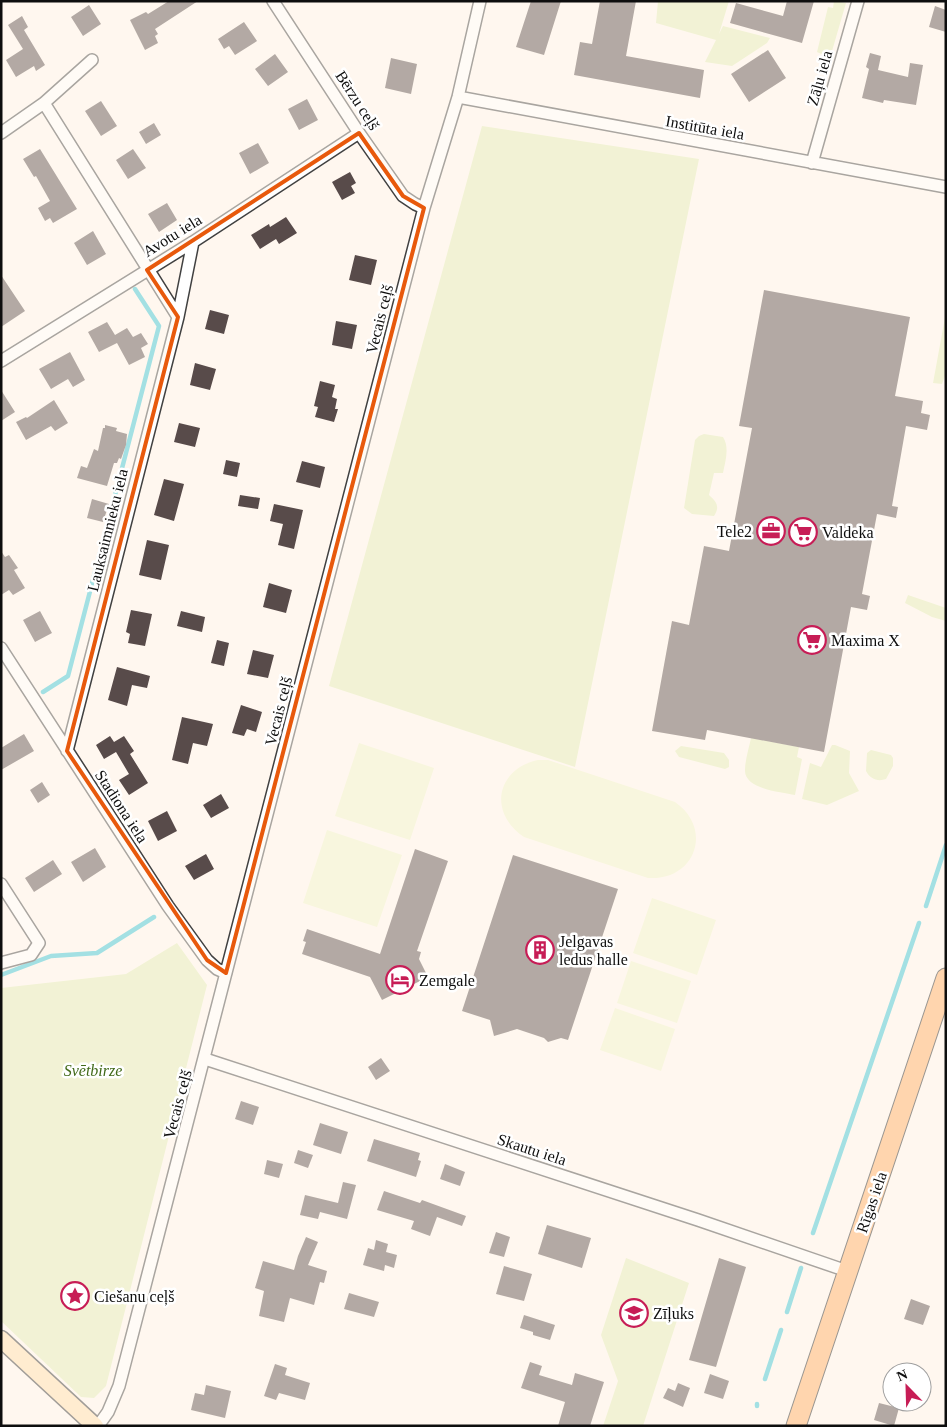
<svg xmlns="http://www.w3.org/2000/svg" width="947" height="1427" viewBox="0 0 947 1427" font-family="Georgia,serif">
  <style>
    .green { fill: #e2ecb6 }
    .pitch { fill: #f0f3c9 }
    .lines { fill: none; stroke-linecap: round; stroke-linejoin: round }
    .stream { stroke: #33c3d5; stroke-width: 4.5 }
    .building { fill: #584b4a }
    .minor-casing { stroke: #414141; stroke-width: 14 }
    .secondary-casing { stroke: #303030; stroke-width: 19 }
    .primary-casing { stroke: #1f1f1f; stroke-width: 21 }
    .minor { stroke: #fff; stroke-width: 11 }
    .secondary { stroke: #fda; stroke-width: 16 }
    .primary { stroke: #ffaa5f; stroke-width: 19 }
    .marked { fill: none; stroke: #e8590c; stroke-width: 4; stroke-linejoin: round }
    .labels { text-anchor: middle; stroke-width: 5; stroke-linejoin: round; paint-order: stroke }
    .street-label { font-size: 16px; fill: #0e0e0e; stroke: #fff }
    .poi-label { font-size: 16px; fill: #0e0e0e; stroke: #fff; text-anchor: start }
    .park-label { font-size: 16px; font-style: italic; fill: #426a1a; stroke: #fff }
  </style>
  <rect width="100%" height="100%" fill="#fff7ef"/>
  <path class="green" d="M658,1H729L719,34L723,26L770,38L767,43L732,66L705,62L716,40L656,23Z
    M834,1L846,3L830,58L817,52L828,7L833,8Z
    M482,126L699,159L575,767L329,686Z
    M946,312V373L942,384L933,383Z
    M704,434L723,437C730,448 725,462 723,473H714L709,495C717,502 720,507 714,516L692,514L684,508L695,440L699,436Z
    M908,595L946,608V621L932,617L905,603Z
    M751,738L799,747L797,757L802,759L795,795C781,792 744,789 745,770C745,760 749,748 751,738Z
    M832,745H835L850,751L849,773L859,791L827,805L802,799L810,763L821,767Z
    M681,746L724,753L729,760V767L725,769L679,757L675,751Z
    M871,750L891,755L893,758V766L886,779C878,782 870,779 866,771L867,753Z
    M177,943L207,985L106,1386L94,1398L81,1397L1,1321V988L126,974Z
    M626,1258L689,1283L643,1426H603L618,1381L601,1335Z"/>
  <path class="pitch" d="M359,743L434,768L410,840L335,816Z
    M538,760H548L675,802C714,829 695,881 648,878L524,837C488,813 496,769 538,760Z
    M327,830L402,855L377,927L303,903Z
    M652,898L716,920L697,975L633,953Z
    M631,961L691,981L677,1023L617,1003Z
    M615,1008L675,1029L661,1071L600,1050Z"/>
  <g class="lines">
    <path class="stream" d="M43,692L68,676L159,326L135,289
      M926,906L946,845
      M1,975L51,956L97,953L154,917
      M813,1233L919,923
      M787,1312L801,1268
      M765,1379L781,1330
      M757,1406V1404"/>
  </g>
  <path class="building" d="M169,1H198L155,29L158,34L155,36L158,43L145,50L130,20L146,12L148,14Z
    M531,1H561L544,55L516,47Z
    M600,1H636L626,56L704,70L700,98L574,75L580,42L592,44Z
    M787,1H814L802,43L730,23L736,3L783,16Z
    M89,5L101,24L83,36L71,17Z
    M935,6L946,10V32L929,27Z
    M22,16L28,27L24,30L45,65L36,71L34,66L16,77L6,60L23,49L8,25Z
    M244,22L257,41L235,55L229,46L224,49L218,39Z
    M768,50L786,78L749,102L731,74Z
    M870,53L881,56L878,70L908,77L910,63L923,65L916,105L884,100L883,103L862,98L869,69L866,67Z
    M275,54L288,72L268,86L255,69Z
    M391,58L417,64L411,94L385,88Z
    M307,99L318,120L299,130L288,109Z
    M101,101L117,126L101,136L85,111Z
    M154,123L161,135L146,144L139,132Z
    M258,143L269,163L250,174L239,153Z
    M40,149L77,209L53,223L50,218L45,221L38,208L50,201L36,176L34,177L23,159Z
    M133,149L146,168L128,179L116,160Z
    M350,172L356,183L351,186L355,193L342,200L332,182Z
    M167,203L177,220L159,232L148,214Z
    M286,217L297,233L279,244L276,239L260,249L251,235L269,224L270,227Z
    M93,231L106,254L87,265L74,243Z
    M355,255L377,260L371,285L349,280Z
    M1,275L25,311L1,327Z
    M764,290L910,317L895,396L923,401L921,413L930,415L927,430L906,426L892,506L898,507L896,518L877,514L862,594L870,596L867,610L851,607L824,752L707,730L705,740L652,731L672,621L689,625L704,546L729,551L752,428L739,426Z
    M210,310L229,315L224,334L205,329Z
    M336,321L357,325L352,349L332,345Z
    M107,322L115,335L127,328L133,337L141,333L148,344L141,348L145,357L129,365L117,343L99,352L88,332Z
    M70,352L85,380L73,387L68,379L51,389L39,369Z
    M195,363L216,369L210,390L190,385Z
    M320,381L335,385L332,397L337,399L335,409H338L334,422L315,417L318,407L314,406Z
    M1,390L15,412L1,421Z
    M54,400L68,423L55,431L51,426L26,440L16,422L26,417L27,418Z
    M179,423L200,428L195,447L174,442Z
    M105,425L117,428L116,431L127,434L126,445L121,459L119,458L117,463H114L107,486L77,478L81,466L87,468L94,449L98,451L103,428H105Z
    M226,460L240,463L237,477L223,474Z
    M302,461L325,467L320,488L296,482Z
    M164,479L184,484L174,521L154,515Z
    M240,495L260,498L258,509L238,506Z
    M92,499L109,504L103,522L87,518Z
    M274,504L303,510L294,549L278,545L283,524L270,521Z
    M147,540L169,545L161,580L139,575Z
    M1,551L5,557L9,555L18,568L14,570L25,588L13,595L9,590L1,595Z
    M269,583L292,590L286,613L263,607Z
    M131,610L152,614L145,646L128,643L130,634L126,632Z
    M40,611L52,633L35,642L23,620Z
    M181,611L205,617L202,632L177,626Z
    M217,640L229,643L224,666L211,663Z
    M253,650L274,655L268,678L247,674Z
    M117,667L150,676L147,688L132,685L127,706L108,700Z
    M241,705L262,712L256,732L247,729L244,736L232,733Z
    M182,717L213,724L207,746L193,743L188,764L172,760Z
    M24,734L34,751L1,770V748Z
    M110,736L114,742L124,736L134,751L130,754L148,783L129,795L119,780L129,774L116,752L104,759L96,745Z
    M42,782L50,795L38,803L30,790Z
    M221,794L229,808L211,818L203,805Z
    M167,811L177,831L158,841L148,821Z
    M95,848L106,867L83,882L71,862Z
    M415,849L448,861L417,951L421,952L419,959L428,977L382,1000L370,977L302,954L306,942L303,941L307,929L380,954Z
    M206,854L214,869L194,880L185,866Z
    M513,855L618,889L568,1040L561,1038L548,1042L544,1038L517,1029L494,1036L490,1020L462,1011Z
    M53,860L62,874L34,892L25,878Z
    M381,1058L390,1071L376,1080L368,1067Z
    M241,1101L259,1107L253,1125L235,1119Z
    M320,1123L348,1132L341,1154L313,1145Z
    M374,1139L420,1153L418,1160L421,1161L416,1177L367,1161Z
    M298,1150L313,1155L308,1168L294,1163Z
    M267,1160L283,1164L279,1178L264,1174Z
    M445,1164L465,1172L460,1186L440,1179Z
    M343,1182L356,1185L347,1219L320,1212L318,1219L300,1215L305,1195L338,1203Z
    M384,1191L420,1203L422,1200L466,1216L462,1226L437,1217L430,1236L411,1229L414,1221L377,1210Z
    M547,1225L591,1238L582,1268L538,1254Z
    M496,1232L510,1237L504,1257L489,1253Z
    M306,1237L318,1242L308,1265L327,1271L324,1283L320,1282L314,1305L290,1298L284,1322L259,1316L264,1291L255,1288L263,1261L294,1270L298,1256Z
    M376,1240L388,1244L386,1252L397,1255L394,1268L385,1265L384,1271L363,1265L368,1248L374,1250Z
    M719,1258L746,1267L716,1367L689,1360Z
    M504,1266L532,1274L524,1301L496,1294Z
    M349,1293L379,1302L374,1317L344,1309Z
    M911,1299L930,1306L923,1325L904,1319Z
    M524,1315L555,1325L550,1340L533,1335V1332L520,1328Z
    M530,1362L542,1366L539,1375L572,1385L575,1373L604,1382L590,1426H558L565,1402L521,1388Z
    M275,1364L287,1368L285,1375L310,1383L305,1400L279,1393L276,1400L264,1396Z
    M710,1374L729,1381L723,1399L704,1393Z
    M678,1383L690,1388L683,1407L663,1398L668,1388L675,1391Z
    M206,1385L231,1391L225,1418L191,1410L195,1393L204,1395Z
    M879,1403L899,1408L894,1426L874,1420Z"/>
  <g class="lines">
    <defs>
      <path id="minor" d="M273,1L359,133L403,196L415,204L424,208
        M458,97L946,187
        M44,103L178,317
        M1,133L44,103L92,60
        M812,163L858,1
        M1,361L193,242L359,133
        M1,648L168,906L207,960L217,969L226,973
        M67,751L178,317L193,242
        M1,884L39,943L31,955L1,963
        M205,1059L698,1220L847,1271
        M98,1426L108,1412L119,1386L424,208L458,97L480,1"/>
      <path id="secondary" d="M1,1339L95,1426"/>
      <path id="primary" d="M796,1426L946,978"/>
    </defs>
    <use href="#minor" class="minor-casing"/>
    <use href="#secondary" class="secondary-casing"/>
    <use href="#primary" class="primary-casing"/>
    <use href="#minor" class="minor"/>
    <use href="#secondary" class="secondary"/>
    <use href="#primary" class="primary"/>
  </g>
  <path d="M0 0H947V1427H0ZM359,133L403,196L424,208L226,973L207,960L67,751L178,317L147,270Z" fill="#fff7ef" fill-opacity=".55" fill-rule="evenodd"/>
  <path class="marked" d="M359,133L403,196L424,208L226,973L207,960L67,751L178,317L147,270Z"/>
  <defs>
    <symbol id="office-ring" viewBox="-11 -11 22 22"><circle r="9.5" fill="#fff" stroke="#c71d56" stroke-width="1.5"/><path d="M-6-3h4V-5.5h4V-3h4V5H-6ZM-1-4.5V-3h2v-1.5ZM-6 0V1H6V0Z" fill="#c71d56"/></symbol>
    <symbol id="supermarket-ring" viewBox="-11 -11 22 22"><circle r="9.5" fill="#fff" stroke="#c71d56" stroke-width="1.5"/><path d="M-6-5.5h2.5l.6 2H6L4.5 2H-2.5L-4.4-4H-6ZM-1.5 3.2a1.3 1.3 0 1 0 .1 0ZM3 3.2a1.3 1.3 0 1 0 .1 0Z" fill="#c71d56"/></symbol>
    <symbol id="building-ring" viewBox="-11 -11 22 22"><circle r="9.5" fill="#fff" stroke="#c71d56" stroke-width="1.5"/><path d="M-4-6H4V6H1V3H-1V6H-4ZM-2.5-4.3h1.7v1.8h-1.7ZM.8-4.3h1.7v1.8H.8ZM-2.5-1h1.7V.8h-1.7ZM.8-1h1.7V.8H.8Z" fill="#c71d56"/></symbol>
    <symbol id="hotel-ring" viewBox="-11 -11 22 22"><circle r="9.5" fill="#fff" stroke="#c71d56" stroke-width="1.5"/><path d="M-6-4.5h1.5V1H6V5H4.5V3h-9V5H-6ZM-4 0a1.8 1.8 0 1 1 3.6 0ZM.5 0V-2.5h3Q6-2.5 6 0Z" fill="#c71d56"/></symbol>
    <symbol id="sight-ring" viewBox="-11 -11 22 22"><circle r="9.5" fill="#fff" stroke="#c71d56" stroke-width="1.5"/><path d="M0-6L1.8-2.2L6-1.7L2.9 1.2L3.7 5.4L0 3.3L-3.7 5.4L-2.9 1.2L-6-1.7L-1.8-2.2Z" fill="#c71d56"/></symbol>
    <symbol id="school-ring" viewBox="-11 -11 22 22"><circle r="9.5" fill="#fff" stroke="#c71d56" stroke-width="1.5"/><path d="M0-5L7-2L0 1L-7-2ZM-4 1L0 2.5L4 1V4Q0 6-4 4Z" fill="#c71d56"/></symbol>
  </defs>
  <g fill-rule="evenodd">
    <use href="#office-ring" x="755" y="515" width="32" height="32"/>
    <use href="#supermarket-ring" x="787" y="516" width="32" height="32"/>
    <use href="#supermarket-ring" x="796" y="624" width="32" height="32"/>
    <use href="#building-ring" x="524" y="934" width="32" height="32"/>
    <use href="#hotel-ring" x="384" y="964" width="32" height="32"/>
    <use href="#sight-ring" x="59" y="1280" width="32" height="32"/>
    <use href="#school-ring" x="618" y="1297" width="32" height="32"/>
  </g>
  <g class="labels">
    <g class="street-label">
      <text transform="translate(819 78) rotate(-74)" y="6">Zāļu iela</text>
      <text transform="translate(358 100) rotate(57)" y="6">Bērzu ceļš</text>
      <text transform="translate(705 127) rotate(10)" y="6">Institūta iela</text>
      <text transform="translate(172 235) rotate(-32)" y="6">Avotu iela</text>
      <text transform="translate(379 319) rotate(-76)" y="6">Vecais ceļš</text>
      <text transform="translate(107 530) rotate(-76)" y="6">Lauksaimnieku iela</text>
      <text transform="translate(278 711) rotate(-76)" y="6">Vecais ceļš</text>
      <text transform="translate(122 806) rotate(57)" y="6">Stadiona iela</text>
      <text transform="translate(177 1104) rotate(-75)" y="6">Vecais ceļš</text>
      <text transform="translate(532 1149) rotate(18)" y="6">Skautu iela</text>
      <text transform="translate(871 1202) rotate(-71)" y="6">Rīgas iela</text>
    </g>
    <g class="poi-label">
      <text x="752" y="537" text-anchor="end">Tele2</text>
      <text x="822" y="538">Valdeka</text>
      <text x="831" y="646">Maxima X</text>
      <text x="559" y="947">Jelgavas<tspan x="559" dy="18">ledus halle</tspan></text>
      <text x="419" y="986">Zemgale</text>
      <text x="94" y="1302">Ciešanu ceļš</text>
      <text x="653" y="1319">Zīļuks</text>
    </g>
    <g class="park-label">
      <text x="93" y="1076">Svētbirze</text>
    </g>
  </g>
  <rect width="947" height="1427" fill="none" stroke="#0e0e0e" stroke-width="5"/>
  <g transform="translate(907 1387) rotate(337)"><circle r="24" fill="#ffffff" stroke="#9f9f9f"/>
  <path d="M0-4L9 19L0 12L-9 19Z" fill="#c71d56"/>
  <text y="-8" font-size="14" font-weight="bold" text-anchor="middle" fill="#0e0e0e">N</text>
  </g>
</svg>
